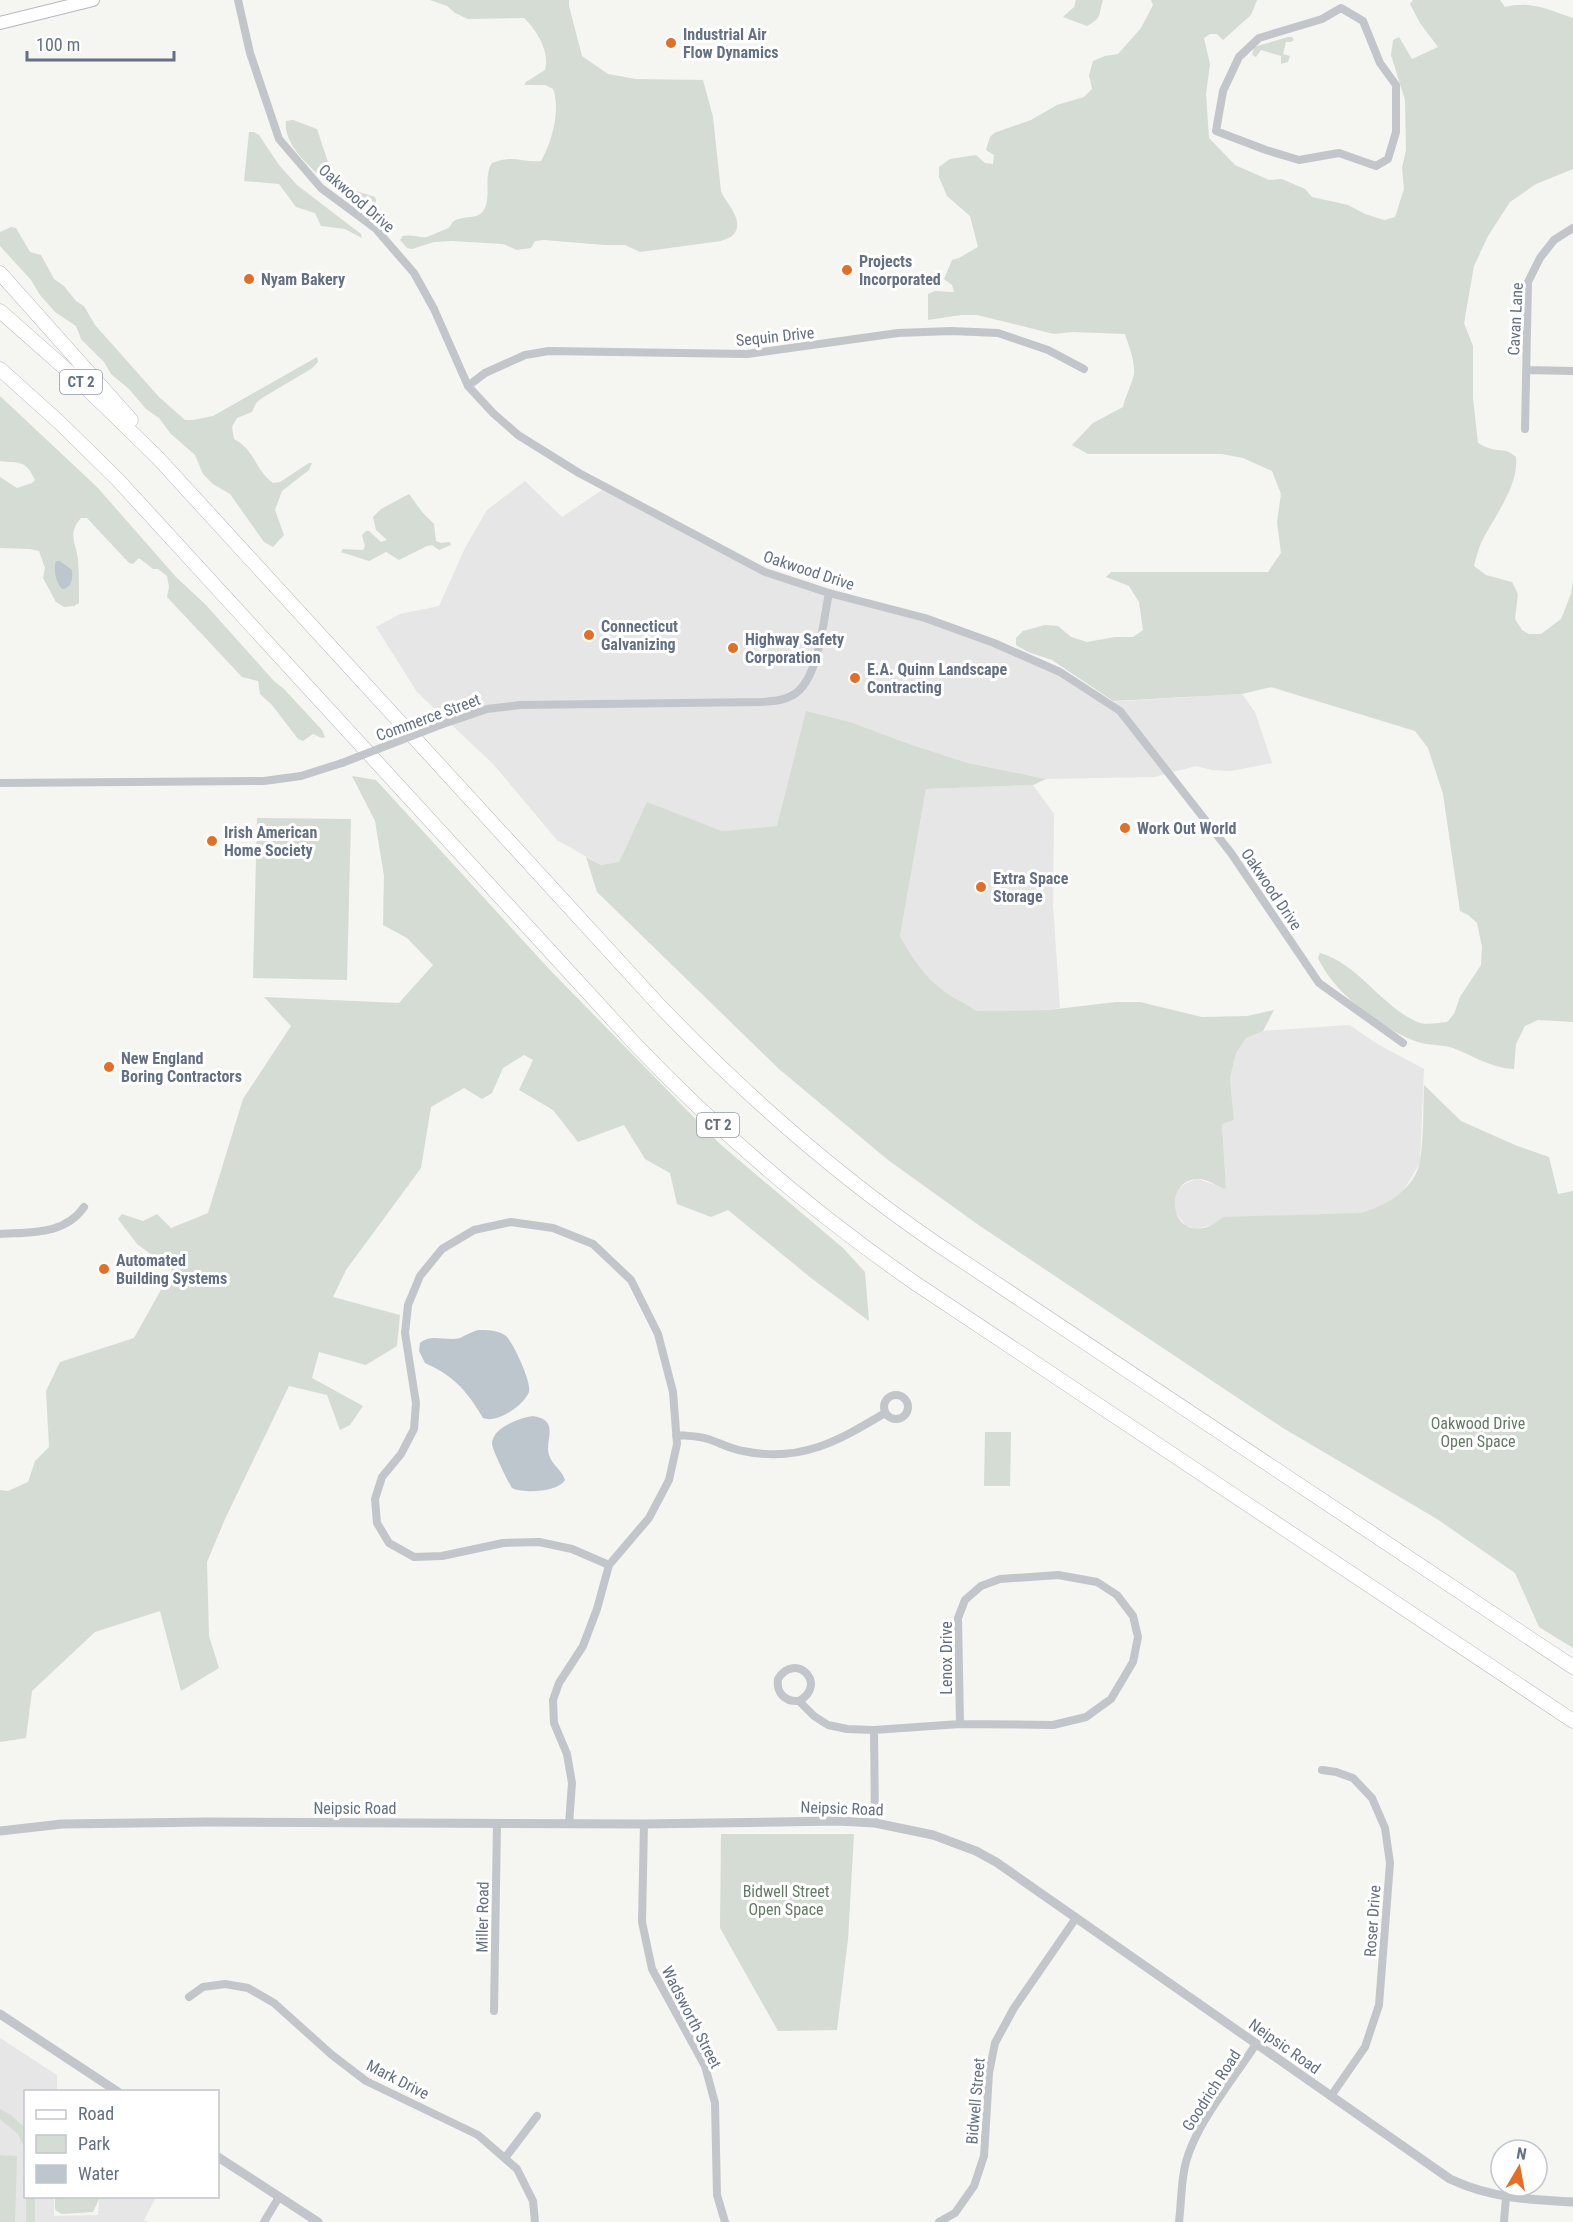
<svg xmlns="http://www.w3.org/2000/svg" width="1573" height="2222" viewBox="0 0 1573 2222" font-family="'Roboto Condensed',sans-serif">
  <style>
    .built { fill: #e5e6e5 }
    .green { fill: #d5dcd3 }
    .water { fill: #bec6cd }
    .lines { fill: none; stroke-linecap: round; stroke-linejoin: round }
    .primary-casing { stroke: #b5b8bd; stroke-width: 14 }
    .motorway-casing { stroke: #b5b7bb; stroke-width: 15 }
    .minor { stroke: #c2c5c9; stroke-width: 8 }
    .tertiary { stroke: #c2c5c9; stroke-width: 9 }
    .primary { stroke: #fff; stroke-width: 12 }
    .motorway { stroke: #fff; stroke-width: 14 }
    .minor-bridge { stroke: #c2c5c9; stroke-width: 8 }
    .poi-dot { fill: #e36e24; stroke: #fff; stroke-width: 2 }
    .labels { text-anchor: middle; stroke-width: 6; stroke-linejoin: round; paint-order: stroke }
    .shield { fill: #fff; stroke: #929ba8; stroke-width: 1.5 }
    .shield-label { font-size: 15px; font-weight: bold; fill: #647083 }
    .poi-label { font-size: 16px; font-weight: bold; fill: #647083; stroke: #fff; text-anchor: start }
    .street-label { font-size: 16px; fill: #647083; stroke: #fff }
    .park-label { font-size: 16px; fill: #647a63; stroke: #fff }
  </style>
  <rect width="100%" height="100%" fill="#f5f5f1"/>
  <path class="built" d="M525,481L562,517L605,488L765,572L925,618L1060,672L1106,702L1242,694L1255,712L1272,763L1231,771L1212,770L1196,766L1154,777L1046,779L968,763L912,745L853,723L777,826L722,831L647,803L619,862L601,865L557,840L494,765L417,692L376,627L400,614L439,606L465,548L487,510Z
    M1033,785L1054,814L1053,905L1060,1008L1048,1010L976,1011L940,989L920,969L900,936L926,789Z
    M1349,1025L1379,1045L1424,1069L1420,1163L1403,1191L1387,1203L1372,1210L1359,1213L1212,1225L1196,1229L1186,1226L1175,1212L1174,1198L1177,1189L1188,1182L1198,1179L1226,1189L1222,1123L1234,1120L1230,1078L1236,1053L1246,1038L1263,1031Z
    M0,2038L57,2075V2091L26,2092V2196L54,2197V2216L98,2215L99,2197H156L144,2220L148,2222H0Z"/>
  <path class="green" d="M430,0H569V6L582,56L608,74L636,79L703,80L713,117L721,191C725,203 745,219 734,234C731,238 725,239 721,241L640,252L625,245H605L544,240L535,241L531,248L517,250L503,244L452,241L434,242L412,249L407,248L400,240L403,236C412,234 420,238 427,237C429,236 447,229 448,228C452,225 451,223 454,221C466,214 481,222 486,205C490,191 484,175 492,163C514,154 522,163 541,161C552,142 561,109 553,89L545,85H524L526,82L545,70C550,52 537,30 524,18L468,19L455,13L447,6Z
    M1076,0H1103C1098,15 1103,17 1087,26L1063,17L1074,7Z
    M1151,0H1257L1251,15L1223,40L1217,34H1210L1204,38L1210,64L1206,94L1209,138L1235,165L1269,180L1282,179L1305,189L1312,197L1348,205L1365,214L1384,220L1395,217L1404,189L1402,168L1406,150L1405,100L1391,55L1393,40L1399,37L1412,59L1438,47L1420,23L1410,4L1413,0H1500L1505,7C1532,0 1548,10 1573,18V169L1536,184L1510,202L1488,236L1474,266L1464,323L1473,346V398L1478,443C1482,445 1487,448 1492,449C1503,452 1506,448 1516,457C1519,487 1493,518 1481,543C1478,550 1476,558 1474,566L1486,575L1512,582L1518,594L1515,619L1522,630L1529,634H1541L1561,619L1571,594L1573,580V1022L1538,1020L1525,1026L1516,1044L1514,1069C1491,1068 1474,1056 1453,1048C1442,1044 1429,1046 1418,1042C1382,1030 1333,992 1318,958L1320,953C1358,964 1380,1004 1415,1021C1424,1026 1437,1023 1447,1022L1454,1014L1460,997L1481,965L1482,947L1477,923L1468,915L1460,911L1443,794L1428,748L1415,731L1271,687L1242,694L1113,701L1052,660L1028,652L1016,645V638L1023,631L1045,625L1058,626L1071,637L1087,642L1115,637H1133L1143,630L1139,602L1129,586L1106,577L1111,572H1268L1281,553L1277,522L1281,494L1272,471L1243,458L1222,454H1088L1072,445L1093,423L1123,407C1125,397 1133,381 1134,374C1135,360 1129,347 1125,334L1072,332L1054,334L977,315H961L928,320V294L935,291L954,292L952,285L944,279L952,260L959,258L978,247L970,216L947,196L939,177V167L950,159L976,155L985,163L993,164L994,155L986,150L990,137L994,133L1031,120L1057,105L1084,97L1092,89L1089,75L1093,61L1105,56L1118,54L1141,28L1153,5Z
    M1288,37H1292L1294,40L1291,42H1286L1283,54L1290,56L1288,62L1281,64V56L1261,50L1256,57L1252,55L1254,47Z
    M293,120L317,129L330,168L353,190L375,197L376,200L375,208L383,222C369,223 305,165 296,151C290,143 284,130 286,121Z
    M249,132H254L259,135L279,165L297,185L361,234L362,238L345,229L321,226L315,213L296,207L279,184L244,181Z
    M11,227L16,228L30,252L41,255L54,279L64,286L76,301L84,306L95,325L159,397L185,420H193L213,416L317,357L318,362L311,369L262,398L256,403L252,412L237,418L232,427L234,439C256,451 254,469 273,483L280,482L309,463H312L309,470L282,491L275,510L284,535L273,547L264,542L230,494L213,484L203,474L195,455L171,434L159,418L146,409L129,389L111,374L104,362L81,339L76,326L55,312L40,295L31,280L0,246V232Z
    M0,396L97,487L176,577L206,605L274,681L284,689L322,730L325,737L322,738L313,734L303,741L298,739L272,705L260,694L258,681L242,677L167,597L169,587L167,576L158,569H153L139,558L133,564L129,563L87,518H81C67,534 76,542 78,559C79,573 79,589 79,603L74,606L64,607L56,602L43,578L45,568L39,551L30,549L0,548V477L17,488L32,483L35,480C25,458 18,464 0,461Z
    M409,494L422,512L434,524L436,541L441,543L450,542L451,545L439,550L432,545L427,546L399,560L386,552L369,561L341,552L343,549L363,550L365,546L362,535L366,531H369L381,542L387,540L376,530L373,517L381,509Z
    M806,711L853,723L912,745L968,763L1046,779L1033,785L926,789L900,936C912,957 924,977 944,991C954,999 966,1003 976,1011L1048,1010L1116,1002H1140L1202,1017L1247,1016L1274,1010L1263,1031L1246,1038L1236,1053L1230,1078L1234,1120L1222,1124L1226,1189C1217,1187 1210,1180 1200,1179C1164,1177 1168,1235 1203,1228C1211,1227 1217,1221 1224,1217L1359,1213C1384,1208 1416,1188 1420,1161C1424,1136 1423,1110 1424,1085L1461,1121L1515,1145L1549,1157L1558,1194L1573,1191V1648L1539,1627L1515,1573L1437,1519L1283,1428L980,1226L888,1160L779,1069L597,892L586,857L601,865L619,862L647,802L722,831L777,826Z
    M352,776L376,780L550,970L720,1144L843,1248L865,1272L869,1321L811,1278L728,1210L711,1217L677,1204L670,1173L645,1159L624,1125L578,1142L553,1110L519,1090L533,1060L524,1055L503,1068L492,1093L482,1099L464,1088L431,1107L421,1168L346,1270L333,1297L400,1315L397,1346L366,1365L319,1352L312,1378L363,1406L350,1425L340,1430L327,1395L289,1386L225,1519L207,1562L209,1636L219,1668L181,1691L160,1611L95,1632L32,1691L26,1738L0,1742V1490L8,1491L28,1482L35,1461L49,1447L46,1391L60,1362L134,1338L172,1270L137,1244L118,1219L122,1214L143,1221L157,1214L171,1228L208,1213L243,1099L291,1026L264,997L399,1003L433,965L407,938L383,925L384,876L375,821Z
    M257,818L351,819L347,980L253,978Z
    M985,1432H1011L1010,1486H984Z
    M721,1834H854L848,1939L837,2030L778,2031L720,1928Z
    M0,2109L11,2115L25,2128V2149L18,2134L0,2119Z
    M0,2155L17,2156L15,2222H0Z
    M26,2197H35V2222H26Z
    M55,2197V2196L100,2197L93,2212L62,2214L55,2210Z"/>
  <path class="water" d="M56,561H60L72,570C73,578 72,588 62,589C56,583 53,569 56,561Z
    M478,1330C487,1330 498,1330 506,1336C513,1342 532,1383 529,1392C524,1405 497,1424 483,1418C467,1391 454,1376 425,1363L419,1351L420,1343C432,1333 447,1342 460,1338C466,1335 471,1332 478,1330Z
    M533,1416C561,1420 544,1441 549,1455C552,1465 562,1470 565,1480C558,1492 524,1494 512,1488C508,1482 492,1449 492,1444C492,1428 519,1418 533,1416Z"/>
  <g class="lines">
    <defs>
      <path id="primary" d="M0,23L93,0"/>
      <path id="motorway" d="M0,273L131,420
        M0,311L77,379L158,458L658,1004C743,1093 835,1174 937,1244L1573,1667
        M0,369L60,423L118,480L636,1045C721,1134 814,1213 915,1283L1573,1721"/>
    </defs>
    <use href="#primary" class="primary-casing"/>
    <use href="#motorway" class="motorway-casing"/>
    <path class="minor" d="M238,0L250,53L279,139L321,188L375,228L414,273L434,309L468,386L493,413L518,435L579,473L765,572L829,593L925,618L994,643L1060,672L1120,711L1231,853L1319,983L1403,1043
      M1341,8L1363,21L1380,63L1396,85V132L1388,159L1376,166L1339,153L1299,160L1266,150L1216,131L1223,91L1239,57L1259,38L1322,19Z
      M1527,370L1573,371
      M468,386L485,373L525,355L549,351L747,354L898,333L951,331L998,333L1048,350L1084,369
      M1525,429L1528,282L1540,258L1554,240L1573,228
      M440,725L487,709L520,705L761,702C772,701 783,701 793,695C819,680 823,621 829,593
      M0,783L264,781L301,776L342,763
      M0,1234C30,1232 65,1235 84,1207
      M884 1407a12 12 0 1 1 24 0a12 12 0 1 1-24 0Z
      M676,1435C687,1436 698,1436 708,1439C720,1443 731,1449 743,1451C801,1463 838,1441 885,1413
      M799,1701C829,1684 795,1651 778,1679C776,1693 785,1702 799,1701L814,1716L828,1725L847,1729L874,1730L960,1724L1053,1725L1086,1717L1111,1699L1133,1662L1138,1637L1133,1616L1117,1595L1097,1582L1058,1575L1000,1579L981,1586L965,1600L958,1618L960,1724
      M874,1730L875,1823
      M1322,1770L1336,1772L1353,1778L1372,1798L1385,1828L1390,1863L1379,2005L1365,2047L1331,2096
      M569,1824L572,1783L567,1754L554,1723L553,1700L559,1683L583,1646L597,1609L609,1565L649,1518L669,1480L677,1444L673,1392L658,1334L631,1280L593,1244L553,1228L511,1222L474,1230L442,1249L420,1276L408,1305L405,1333L416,1403L414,1429L401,1454L382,1477L375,1499L377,1523L389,1543L414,1557L442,1556L503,1543L539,1542L572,1549L609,1565
      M644,1824L642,1922L652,1969L705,2066L715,2103L717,2195L725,2222
      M189,1997L203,1987L225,1984L248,1988L274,2003L332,2055L366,2081L478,2135L517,2169L533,2201L535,2222
      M494,2011L497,1823
      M505,2158L537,2116
      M264,2222L279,2197
      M939,2222L955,2213L974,2186L984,2156L989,2073L995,2043L1014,2008L1076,1918
      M1179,2222C1181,2205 1181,2188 1184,2171C1191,2129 1233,2080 1256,2044
      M1504,2222L1506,2197"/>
    <path class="tertiary" d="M0,1831L62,1824L207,1822L644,1824L838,1821L875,1823L933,1835L976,1851L996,1862L1450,2179C1490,2198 1530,2200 1573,2202
      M0,2014L118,2092
      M218,2157L318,2222"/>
    <use href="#primary" class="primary"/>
    <use href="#motorway" class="motorway"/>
    <path class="minor-bridge" d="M342,763L440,725"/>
  </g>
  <g class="poi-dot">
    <circle cx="671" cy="43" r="6"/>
    <circle cx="847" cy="270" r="6"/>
    <circle cx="249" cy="279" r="6"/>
    <circle cx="589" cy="635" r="6"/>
    <circle cx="733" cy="648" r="6"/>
    <circle cx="855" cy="678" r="6"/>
    <circle cx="1125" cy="828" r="6"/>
    <circle cx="212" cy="841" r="6"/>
    <circle cx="981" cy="887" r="6"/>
    <circle cx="109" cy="1067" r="6"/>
    <circle cx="104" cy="1269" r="6"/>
  </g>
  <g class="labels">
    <g class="shield">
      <rect x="60" y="370" width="42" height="24" rx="4.5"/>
      <rect x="697" y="1113" width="42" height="24" rx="4.5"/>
    </g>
    <g class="shield-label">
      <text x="81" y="387">CT 2</text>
      <text x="718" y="1130">CT 2</text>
    </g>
    <g class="poi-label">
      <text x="683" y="40">Industrial Air<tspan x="683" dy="18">Flow Dynamics</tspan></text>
      <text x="859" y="267">Projects<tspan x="859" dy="18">Incorporated</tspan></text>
      <text x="261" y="285">Nyam Bakery</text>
      <text x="601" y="632">Connecticut<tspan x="601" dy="18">Galvanizing</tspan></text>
      <text x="745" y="645">Highway Safety<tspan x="745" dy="18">Corporation</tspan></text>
      <text x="867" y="675">E.A. Quinn Landscape<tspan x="867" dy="18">Contracting</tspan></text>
      <text x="1137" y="834">Work Out World</text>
      <text x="224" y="838">Irish American<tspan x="224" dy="18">Home Society</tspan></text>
      <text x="993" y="884">Extra Space<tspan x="993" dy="18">Storage</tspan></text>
      <text x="121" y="1064">New England<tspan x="121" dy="18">Boring Contractors</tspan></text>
      <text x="116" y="1266">Automated<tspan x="116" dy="18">Building Systems</tspan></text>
    </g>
    <g class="street-label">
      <text transform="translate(357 198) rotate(41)" y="6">Oakwood Drive</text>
      <text transform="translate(1515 319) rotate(-87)" y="6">Cavan Lane</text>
      <text transform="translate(775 336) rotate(-6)" y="6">Sequin Drive</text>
      <text transform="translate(809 570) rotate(18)" y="6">Oakwood Drive</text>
      <text transform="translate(428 717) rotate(-20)" y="6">Commerce Street</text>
      <text transform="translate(1272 889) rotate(56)" y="6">Oakwood Drive</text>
      <text transform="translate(946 1658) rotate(-90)" y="6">Lenox Drive</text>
      <text x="355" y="1814">Neipsic Road</text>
      <text transform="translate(842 1808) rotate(2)" y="6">Neipsic Road</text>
      <text transform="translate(482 1917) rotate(-89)" y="6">Miller Road</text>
      <text transform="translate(1372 1921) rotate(-86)" y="6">Roser Drive</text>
      <text transform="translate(692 2017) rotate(63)" y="6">Wadsworth Street</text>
      <text transform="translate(1285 2046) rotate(35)" y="6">Neipsic Road</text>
      <text transform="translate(398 2079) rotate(27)" y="6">Mark Drive</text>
      <text transform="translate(1211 2090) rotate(-57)" y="6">Goodrich Road</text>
      <text transform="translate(975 2101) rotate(-85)" y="6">Bidwell Street</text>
    </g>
    <g class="park-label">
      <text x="1478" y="1429">Oakwood Drive<tspan x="1478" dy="18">Open Space</tspan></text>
      <text x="786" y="1897">Bidwell Street<tspan x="786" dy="18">Open Space</tspan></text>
    </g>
  </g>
  <rect x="24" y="2090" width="195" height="108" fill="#ffffff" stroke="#c1c6cd" stroke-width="1.5"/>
  <rect x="36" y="2110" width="30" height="9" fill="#ffffff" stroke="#c1c6cd" stroke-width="1.5"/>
  <text x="78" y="2120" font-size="18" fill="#647083">Road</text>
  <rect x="36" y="2135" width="30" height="18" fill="#d5dcd3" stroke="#c1c6cd" stroke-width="1.5"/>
  <text x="78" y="2150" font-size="18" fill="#647083">Park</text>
  <rect x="36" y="2165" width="30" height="18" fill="#bec6cd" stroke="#c1c6cd" stroke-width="1.5"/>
  <text x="78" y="2180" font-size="18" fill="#647083">Water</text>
  <g transform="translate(1519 2168) rotate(10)"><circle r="28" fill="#ffffff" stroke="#c1c6cd" stroke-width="1.5"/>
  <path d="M0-4.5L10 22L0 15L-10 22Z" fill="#e36e24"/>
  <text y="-9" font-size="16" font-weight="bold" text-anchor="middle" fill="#647083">N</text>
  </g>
  <path d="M27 51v9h147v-9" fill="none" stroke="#647083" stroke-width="3"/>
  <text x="36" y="51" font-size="18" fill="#647083" stroke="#ffffff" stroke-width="4.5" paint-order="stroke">100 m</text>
</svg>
